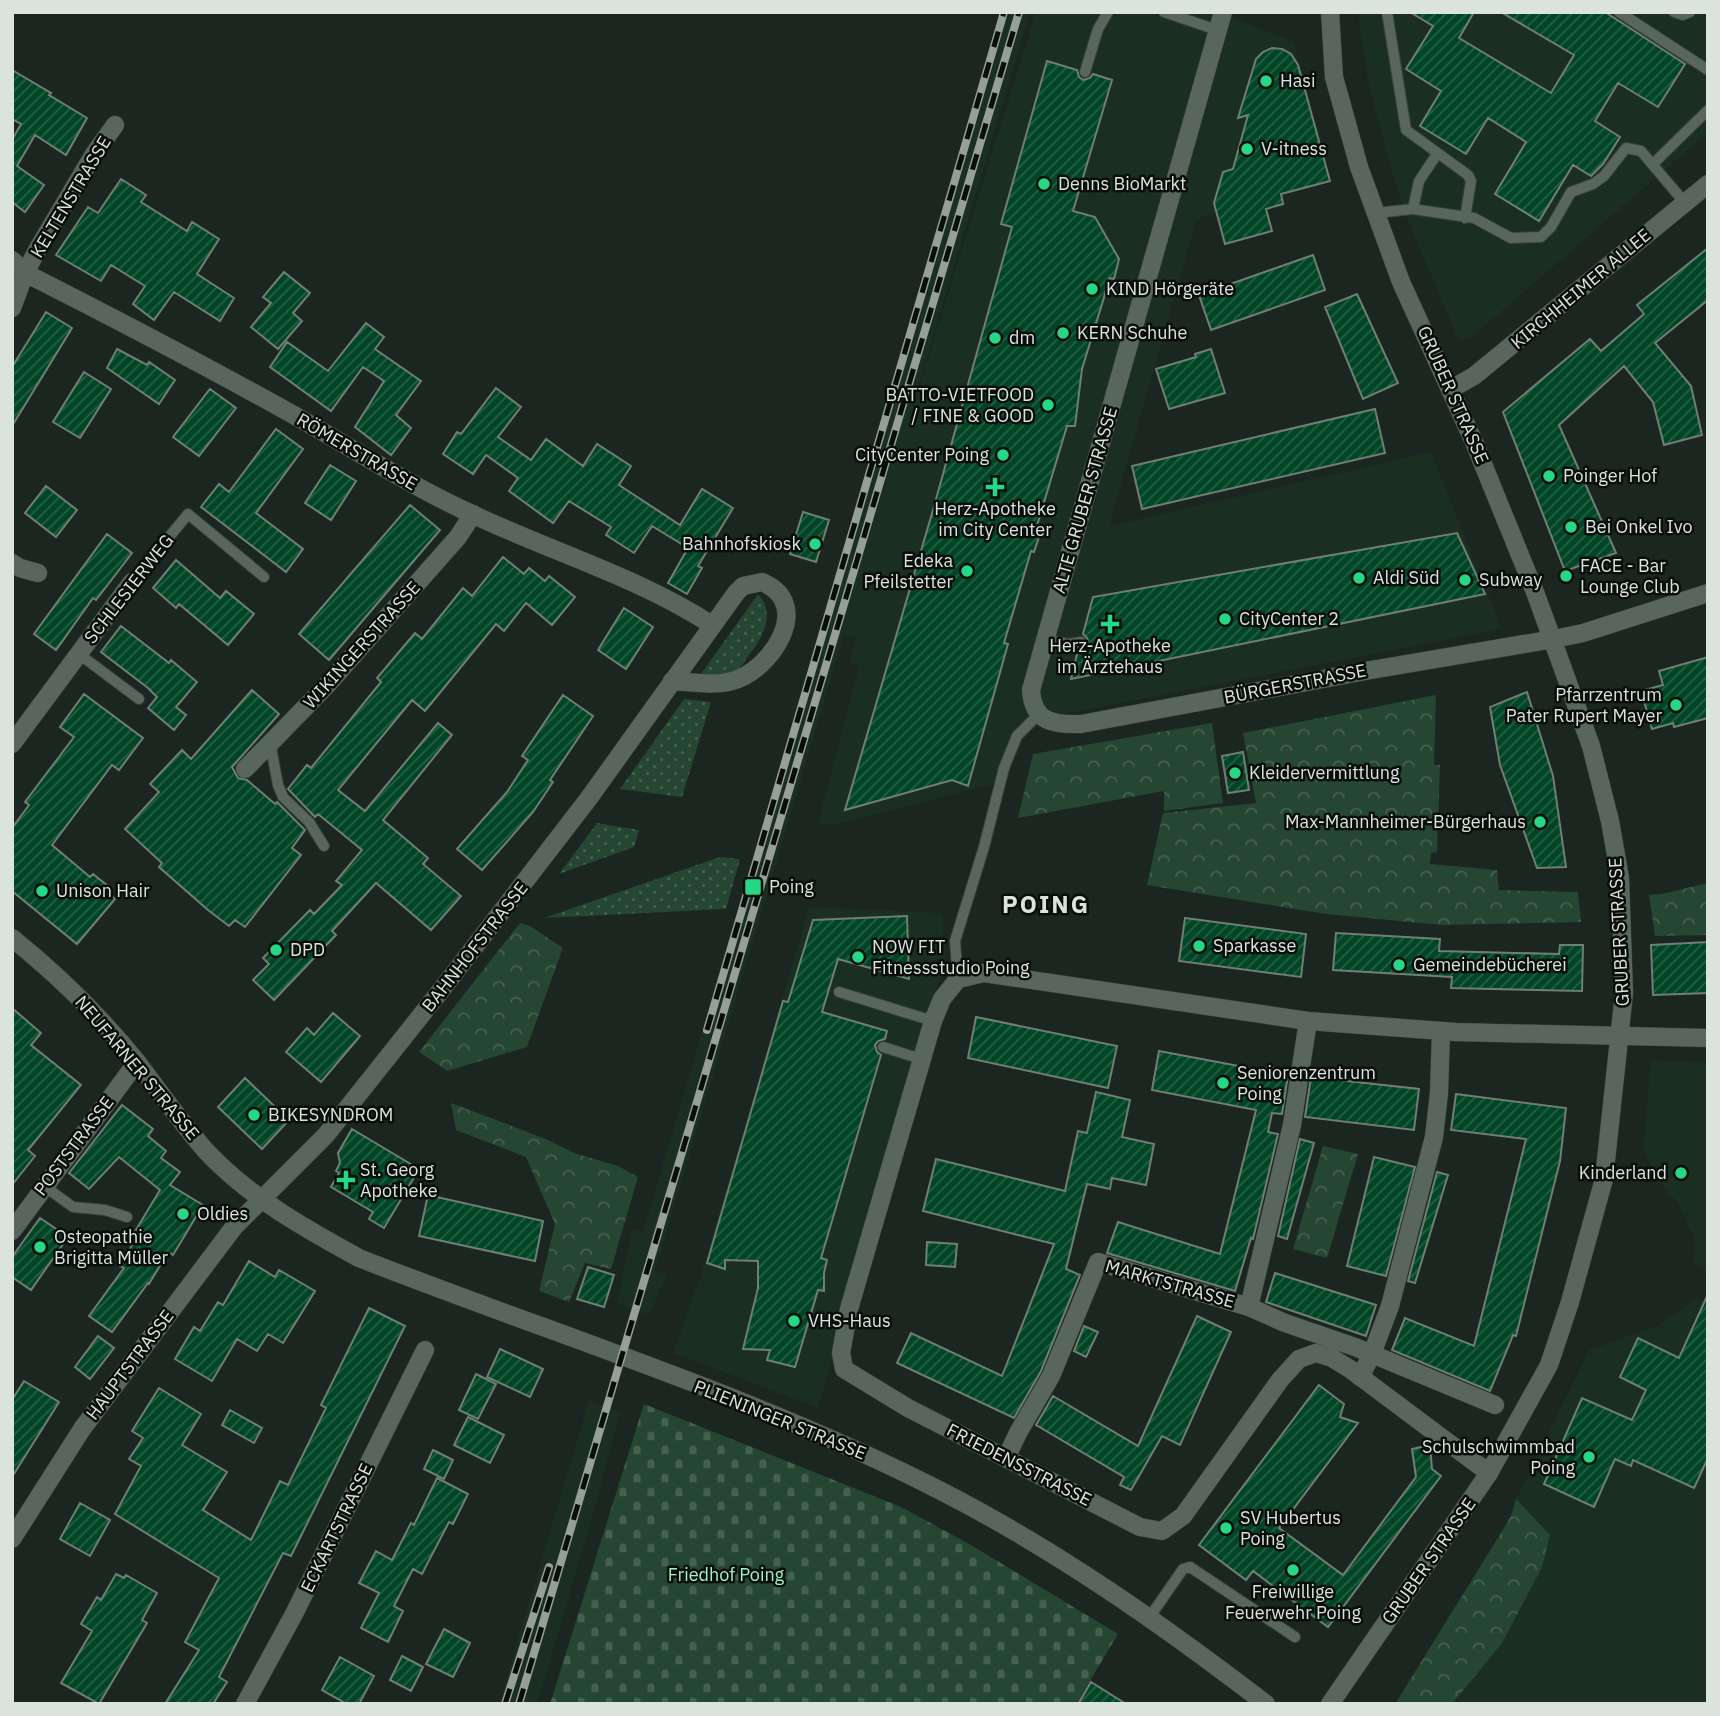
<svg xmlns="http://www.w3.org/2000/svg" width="1720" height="1716" viewBox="0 0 1720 1716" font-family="'IBM Plex Sans',sans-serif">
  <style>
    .built { fill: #1b2e22 }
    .grass { fill: url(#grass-dots) }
    .forest { fill: url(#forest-crowns) }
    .cemetery { fill: url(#cemetery-stones) }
    .building { fill: url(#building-hatch); stroke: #707e74; stroke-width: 2 }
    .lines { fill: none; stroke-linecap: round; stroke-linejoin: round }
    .service-casing { stroke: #38423c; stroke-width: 12 }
    .minor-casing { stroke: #38423c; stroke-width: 19 }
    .tertiary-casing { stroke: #38423c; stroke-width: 19 }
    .service { stroke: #58665d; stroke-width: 10 }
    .minor { stroke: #58665d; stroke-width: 18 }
    .tertiary { stroke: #58665d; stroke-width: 18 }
    .rail-casing { stroke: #969f99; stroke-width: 8 }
    .rail { stroke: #090e0a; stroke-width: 5; stroke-dasharray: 16; stroke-linecap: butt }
    .poi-dot { fill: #26d886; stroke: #090e0a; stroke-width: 2.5 }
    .labels { text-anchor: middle; stroke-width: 5; stroke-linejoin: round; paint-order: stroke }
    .poi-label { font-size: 18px; fill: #dbe3dd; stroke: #090e0a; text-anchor: start }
    .street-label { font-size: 18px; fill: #dbe3dd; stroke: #090e0a }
    .park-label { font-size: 18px; fill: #9ef5c0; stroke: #090e0a }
    .district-label { font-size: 24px; font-weight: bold; letter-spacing: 2px; fill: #dbe3dd; stroke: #090e0a }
  </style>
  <defs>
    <pattern id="grass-dots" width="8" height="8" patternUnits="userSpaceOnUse" patternTransform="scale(1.75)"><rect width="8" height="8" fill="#254632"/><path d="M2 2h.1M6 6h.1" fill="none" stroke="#44614f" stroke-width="1.8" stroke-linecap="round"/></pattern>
    <pattern id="forest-crowns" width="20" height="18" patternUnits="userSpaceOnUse" patternTransform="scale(1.75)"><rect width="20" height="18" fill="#254632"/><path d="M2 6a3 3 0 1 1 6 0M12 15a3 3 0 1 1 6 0" fill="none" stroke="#44614f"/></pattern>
    <pattern id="cemetery-stones" width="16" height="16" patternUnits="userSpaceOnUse" patternTransform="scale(1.75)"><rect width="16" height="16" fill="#254632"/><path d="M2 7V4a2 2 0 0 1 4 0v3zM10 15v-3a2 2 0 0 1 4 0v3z" fill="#44614f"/></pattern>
    <pattern id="building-hatch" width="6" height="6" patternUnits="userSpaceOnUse" patternTransform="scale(1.75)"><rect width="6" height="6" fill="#004526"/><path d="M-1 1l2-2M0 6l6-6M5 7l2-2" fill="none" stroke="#256045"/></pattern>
  </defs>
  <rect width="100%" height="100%" fill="#1a261f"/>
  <path class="built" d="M1002,12H1030L905,432L1036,12H1219L1294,42L1330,183L1283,195L1286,205L1276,208L1272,197L1197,219L1109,526L1431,452L1502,629L1069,713L1017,726L993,784L833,825L818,823L859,666L849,663L856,638L844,635L655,1271L667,1275L649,1315L617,1303L632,1229L643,1232Z
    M1358,12H1708V132L1472,337L1463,339L1456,334L1409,223L1392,173L1368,82Z
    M809,907L942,913L946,960L925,1025L818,1408L673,1353L700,1278Z
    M1651,1060L1708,1062V1272L1693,1263L1695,1240L1678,1204L1659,1181L1643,1152Z
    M1696,1298L1708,1303V1704H1395L1511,1516L1516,1499L1589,1350L1660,1325Z
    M589,1400L620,1412L596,1504L544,1682L537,1704H499Z"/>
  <path class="grass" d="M758,594C776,614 763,637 749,655C745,661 741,668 734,671C723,676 712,674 701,674Z
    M684,699L711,702L682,797L620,789Z
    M597,823L639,830L634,847L559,874Z
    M720,857L740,859L726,909L544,918Z"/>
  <path class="forest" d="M1436,695L1434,765H1440L1437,852L1431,853L1430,864L1497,870L1499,890L1578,892L1581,922L1442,925L1326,914L1147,885L1163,813L1256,803L1243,733Z
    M1212,723L1223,803L1164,811V791L1018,818L1033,754Z
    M1708,883V935L1655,936L1649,895L1662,894Z
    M520,923L530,926L563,948L527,1047L447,1071L419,1052Z
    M451,1103L546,1139L574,1153L618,1166L638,1177L611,1269L585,1263L569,1302L539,1291L555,1224L526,1157L456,1130Z
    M1323,1146L1358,1154L1327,1258L1293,1249Z
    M1516,1499L1550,1535L1542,1567L1502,1643L1452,1704H1395L1501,1533L1511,1516Z"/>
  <path class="cemetery" d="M644,1404L901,1507L971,1545L1118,1634L1076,1704H550Z"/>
  <path class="building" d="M1410,12H1474L1459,38L1551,93L1574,55L1501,12H1605L1685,64L1658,107L1618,83L1595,121L1620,137L1603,164L1591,176L1573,165L1539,221L1495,194L1526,142L1488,118L1466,154L1420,126L1441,91L1406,69L1433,26Z
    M1272,48L1282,49L1291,54L1298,65L1330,181L1281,194L1283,204L1266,209L1272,231L1225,244L1214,203L1223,172L1233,169L1248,115L1238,118L1256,59L1263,52Z
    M1047,61L1077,70L1079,77L1083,80L1090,78L1093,74L1112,80L1073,211L1095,217L1119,259L1114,279L1110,278L1082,369L1075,426H1067L1036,529L1041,531L1034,552L1031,551L1004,643L1008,644L968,786L952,780L845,810L933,510L1012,227L1001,224Z
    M12,70L51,93L49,95L87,118L66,155L35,135L17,166L44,185L25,212L12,202V140L21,124L12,119Z
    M121,179L146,195L141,202L187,231L192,222L219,239L197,274L234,298L220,321L174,292L154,320L133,304L145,286L111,265L101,281L56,255L88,207L98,213Z
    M1708,248V300L1655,343L1691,386L1702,435L1664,445L1653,402L1624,366L1559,425L1616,553L1565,571L1503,412L1590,339L1601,351L1644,314L1637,305Z
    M1313,255L1325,290L1211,330L1199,295Z
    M284,272L310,293L293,313L302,321L278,349L251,327L271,303L263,297Z
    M1357,294L1398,383L1363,399L1325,307Z
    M46,312L72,328L12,426V367Z
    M366,323L384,337L375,349L421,381L396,415L411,428L391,455L355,427L384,381L363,367L331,411L270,367L287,342L328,371Z
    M117,349L147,365L149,362L175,380L159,404L107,368Z
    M1211,349L1225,393L1169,409L1156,369L1196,357L1195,354Z
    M84,372L111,389L80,438L53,422Z
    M496,388L521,407L498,437L531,460L546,439L583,466L597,444L631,466L619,485L680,525L702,489L733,508L698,566L702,568L687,594L668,583L688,548L652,526L634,553L606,535L611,527L569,501L553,523L509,491L518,478L486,455L473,474L443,454L457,432L461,434Z
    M210,389L236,408L199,456L173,437Z
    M1375,409L1385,453L1142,509L1132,466Z
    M276,429L303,449L256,513L303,549L286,572L201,507L219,484L229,492Z
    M330,465L356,481L331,520L305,503Z
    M46,486L77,510L56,537L25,513Z
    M410,505L440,530L329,660L299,634Z
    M803,512L829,520L816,562L790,554Z
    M1457,533L1485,594L1071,679L1078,650L1085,648L1089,644L1087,638L1083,634L1093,597Z
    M107,534L132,553L96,600L93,598L56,650L34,634Z
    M503,557L524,574L529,568L545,581L549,576L575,597L552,625L526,603L504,631L496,624L425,711L412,700L338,790L365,811L438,723L452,735L383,820L428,858L423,864L461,896L431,930L376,883L332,931L336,935L274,1000L253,980L269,964L263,958L310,910L314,914L342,885L336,881L362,850L318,814L315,817L288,789L307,765L311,768L381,682L377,678L415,633L422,639L463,588L472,596Z
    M176,560L220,598L226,591L254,614L228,645L179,604L176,608L153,588Z
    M624,608L653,627L626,669L598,650Z
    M121,626L169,663L171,660L197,682L176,707L186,715L174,730L148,708L157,697L148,688L101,652Z
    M1708,657V718L1674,727L1673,723L1652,729L1641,691L1663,685L1659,671Z
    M252,690L279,714L232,767L238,778L247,780L275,804L277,802L305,830L292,848L301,855L245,927L235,920L229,926L208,910L159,867L162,863L125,829L159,792L150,784L182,750L191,759Z
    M1527,692L1553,776L1566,867L1537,868L1500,765L1490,707Z
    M84,694L143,738L119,770L112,765L52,845L90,877L93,874L108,886L105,890L115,899L77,944L12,891V828L29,805L25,802L74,737L60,727Z
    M563,695L593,716L550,780L553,782L533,812L482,870L457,849L507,792L528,760L522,756Z
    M1243,752L1249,790L1228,793L1222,756Z
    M907,916L909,979L838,959L822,1012L887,1031L885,1039L878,1041L875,1045L877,1052L881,1055L821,1258L827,1260L824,1273V1291L818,1290L795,1367L767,1360L770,1350L743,1349L758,1288V1261L725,1260V1269L707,1263L783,1001L788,1002L813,920Z
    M1185,918L1306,934L1301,977L1179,961Z
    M1336,933L1440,939L1439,951L1559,954L1560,945H1583L1582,991L1451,988L1452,977L1333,970Z
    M1708,942V993L1653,995L1651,945Z
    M12,1008L41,1033L31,1045L81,1085L28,1150L35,1156L12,1185Z
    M333,1013L360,1036L321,1082L286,1052L307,1028L314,1035Z
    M976,1017L1117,1046L1108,1088L968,1058Z
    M1159,1051L1265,1071L1267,1067L1279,1069V1073L1288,1075L1282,1114L1272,1113L1268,1132L1278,1134L1253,1239L1251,1238L1235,1291L1107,1253L1118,1222L1220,1254L1256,1110L1152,1090Z
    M1311,1077L1419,1089L1414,1130L1305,1117Z
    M245,1078L289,1120L262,1149L218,1107Z
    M1096,1092L1130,1100L1122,1137L1154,1144L1146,1185L1112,1178L1110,1189L1087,1184L1066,1269L1080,1275L1041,1371L1014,1418L897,1363L911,1333L1002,1376L1054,1244L923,1211L936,1159L1065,1191L1078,1131L1087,1133Z
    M1456,1094L1566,1108L1560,1161L1516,1336L1513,1335L1490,1391L1392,1350L1405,1318L1474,1346L1526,1139L1451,1130Z
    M122,1105L153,1129L148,1136L166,1151L161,1158L180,1172L170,1185L203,1205L173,1255L168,1252L149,1284L148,1283L112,1332L89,1316L124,1268L120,1266L135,1240L131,1238L160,1190L119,1157L89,1189L69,1173Z
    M352,1129L419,1169L384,1228L369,1219L373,1212L331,1187L339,1173L336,1171L340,1163L338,1153Z
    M1300,1139L1314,1143L1287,1239L1278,1236Z
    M1374,1157L1415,1167L1386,1276L1347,1266Z
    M1437,1172L1448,1175L1415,1283L1408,1281Z
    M428,1195L543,1221L535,1261L419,1236Z
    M40,1218L68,1237L31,1290L12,1277V1257Z
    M927,1242L957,1244L955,1267L926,1265Z
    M249,1261L275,1277L279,1270L315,1291L283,1343L268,1334L257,1351L237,1339L212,1381L175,1359L194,1327L200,1331L218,1302L223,1305Z
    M588,1267L614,1275L604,1307L577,1299Z
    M1275,1273L1376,1305L1366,1336L1266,1302Z
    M1708,1294V1458L1694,1488L1633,1460L1631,1466L1615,1459L1594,1507L1544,1484L1582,1398L1632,1420L1646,1390L1620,1377L1638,1338L1679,1358Z
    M369,1308L405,1326L291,1556L283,1553L219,1677L227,1682L213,1704H165L199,1650L185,1642L219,1578L115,1514L141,1466L129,1459L143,1438L132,1431L159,1388L201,1414L182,1445L227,1472L203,1510L251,1540L280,1481L288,1485L326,1408L321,1405Z
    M1197,1316L1231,1332L1180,1445L1162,1436L1131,1490L1120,1485L1124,1477L1036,1425L1053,1396L1138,1446Z
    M1084,1326L1098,1332L1086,1357L1074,1351Z
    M98,1336L114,1348L90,1379L75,1367Z
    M500,1349L543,1369L530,1397L487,1377Z
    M476,1374L496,1384L478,1419L459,1410Z
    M24,1381L59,1402L12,1477V1400Z
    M1319,1385L1344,1404L1340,1417L1358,1423L1279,1528L1343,1575L1416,1477L1412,1449L1430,1445L1432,1469L1441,1476L1328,1627L1253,1571L1246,1580L1199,1545Z
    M230,1410L262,1428L254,1443L222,1425Z
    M468,1417L504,1435L490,1463L454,1445Z
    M433,1450L453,1460L444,1479L424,1469Z
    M437,1478L468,1494L453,1524L449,1522L422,1574L413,1569L394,1606L403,1611L388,1642L361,1628L379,1593L359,1583L376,1551L392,1560L411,1523L414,1525Z
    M80,1503L110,1520L90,1556L60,1539Z
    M116,1574L124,1578L126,1575L157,1593L142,1620L147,1623L99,1704L61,1683L92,1631L81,1624L97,1597L101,1600Z
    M444,1629L470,1643L453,1677L426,1664Z
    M402,1656L423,1667L411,1691L390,1680Z
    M340,1657L374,1676L359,1704H347L322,1690Z
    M1091,1682L1126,1704H1078Z"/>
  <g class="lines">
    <defs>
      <path id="service" d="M1164,12L1217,30
        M1387,12L1406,130L1468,175L1471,181L1465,218
        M1619,12L1708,70
        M1674,12L1683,15L1690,12
        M1085,72L1098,29L1108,12
        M1653,164L1708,110
        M1413,209L1419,181L1437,154
        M1376,213L1413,209L1474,218L1511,238L1541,237L1551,227L1571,192L1593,184L1604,176L1626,148L1641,151L1685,203
        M132,582L188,514L264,577
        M1046,640L1069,644L1081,642
        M79,654L139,699
        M270,742L278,785L283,797L309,822L324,846
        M958,979L955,941L984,847L1004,768L1017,736L1039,714
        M839,992L933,1021
        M883,1047L921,1059
        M44,1186L73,1207L105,1210L127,1217
        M1149,1618L1183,1569L1190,1567L1295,1637"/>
      <path id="minor" d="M1223,12L1031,690C1033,722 1053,725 1081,724L1371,670L1554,639L1583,633L1708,593
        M12,260L25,273C112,317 198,362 283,409C346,444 406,484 472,514C552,552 638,577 712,625
        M12,308L25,273L40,245L94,154L115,125
        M1451,389L1474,376L1708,184
        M12,563L20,568L38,573
        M12,744L132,582
        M245,769L328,684L458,537L473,514
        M12,1231L137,1062
        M1249,1307L1285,1323L1355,1347L1495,1405
        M1360,1377L1372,1354L1390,1306L1434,1137L1439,1093L1441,1031
        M1006,1458L1018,1433L1051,1376L1098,1262L1249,1307L1292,1125L1308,1021
        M1489,1473L1350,1369L1332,1358L1316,1353L1299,1359L1280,1380L1183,1516L1162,1531L1140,1527L908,1408L844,1369L841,1353L849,1309L933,1021L942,999L958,979L984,973L1308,1021L1456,1032L1708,1038
        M12,1539L82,1429L234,1227L326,1135L442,989L589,798L736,593L743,586L762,582C815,604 771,671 732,681C713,686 691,682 672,681
        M245,1704L294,1614L425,1350"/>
      <path id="tertiary" d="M1330,12L1334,77L1359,167L1401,282L1474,442L1535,592L1591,746L1610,821L1620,878L1624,993L1604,1179L1570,1302L1549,1365L1489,1473L1330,1704
        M12,938C58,975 100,1016 137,1062C160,1092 181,1123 206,1151C249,1197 304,1228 359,1258C552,1334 753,1395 939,1490C1055,1549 1163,1625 1266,1704"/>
    </defs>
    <use href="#service" class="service-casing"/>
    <use href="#minor" class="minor-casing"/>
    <use href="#tertiary" class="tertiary-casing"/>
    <use href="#service" class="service"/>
    <use href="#minor" class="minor"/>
    <use href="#tertiary" class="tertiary"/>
    <defs>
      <path id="rail" d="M707,1030L1004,12
        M505,1704L549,1567
        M519,1704L1019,12"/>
    </defs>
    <use href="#rail" class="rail-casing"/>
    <use href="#rail" class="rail"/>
  </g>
  <g class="poi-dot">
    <circle cx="1266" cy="81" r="7"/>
    <circle cx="1247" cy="149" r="7"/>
    <circle cx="1044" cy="184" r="7"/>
    <circle cx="1092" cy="289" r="7"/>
    <circle cx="1063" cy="333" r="7"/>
    <circle cx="995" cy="338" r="7"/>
    <circle cx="1048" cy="405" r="7"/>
    <circle cx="1003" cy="455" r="7"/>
    <circle cx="1549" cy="476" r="7"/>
    <path d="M991.5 476.5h7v7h7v7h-7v7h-7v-7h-7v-7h7z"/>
    <circle cx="1571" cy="527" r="7"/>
    <circle cx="815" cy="544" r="7"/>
    <circle cx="967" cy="571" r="7"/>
    <circle cx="1566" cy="576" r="7"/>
    <circle cx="1359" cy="578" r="7"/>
    <circle cx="1465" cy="580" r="7"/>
    <circle cx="1225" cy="619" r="7"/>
    <path d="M1106.5 613.5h7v7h7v7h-7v7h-7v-7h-7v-7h7z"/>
    <circle cx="1676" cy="705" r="7"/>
    <circle cx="1235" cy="773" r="7"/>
    <circle cx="1540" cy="822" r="7"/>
    <rect x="744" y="878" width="18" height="18" rx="3.5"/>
    <circle cx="42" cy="891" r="7"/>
    <circle cx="1199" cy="946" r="7"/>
    <circle cx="276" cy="950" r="7"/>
    <circle cx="858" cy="957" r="7"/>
    <circle cx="1399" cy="965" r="7"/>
    <circle cx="1223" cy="1083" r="7"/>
    <circle cx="254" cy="1115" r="7"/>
    <circle cx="1681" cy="1173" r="7"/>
    <path d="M342.5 1169.5h7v7h7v7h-7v7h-7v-7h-7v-7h7z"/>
    <circle cx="183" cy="1214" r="7"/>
    <circle cx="40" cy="1247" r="7"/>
    <circle cx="794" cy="1321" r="7"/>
    <circle cx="1589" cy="1457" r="7"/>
    <circle cx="1226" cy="1528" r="7"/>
    <circle cx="1293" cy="1570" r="7"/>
  </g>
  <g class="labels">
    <g class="poi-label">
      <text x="1280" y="87">Hasi</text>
      <text x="1261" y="155">V-itness</text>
      <text x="1058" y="190">Denns BioMarkt</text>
      <text x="1106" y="295">KIND Hörgeräte</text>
      <text x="1077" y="339">KERN Schuhe</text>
      <text x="1009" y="344">dm</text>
      <text x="1034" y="401" text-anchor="end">BATTO-VIETFOOD<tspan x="1034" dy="21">/ FINE &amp; GOOD</tspan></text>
      <text x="989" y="461" text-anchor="end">CityCenter Poing</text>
      <text x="1563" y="482">Poinger Hof</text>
      <text x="995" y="515" text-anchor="middle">Herz-Apotheke<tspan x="995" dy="21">im City Center</tspan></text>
      <text x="1585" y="533">Bei Onkel Ivo</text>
      <text x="801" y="550" text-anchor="end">Bahnhofskiosk</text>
      <text x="953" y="567" text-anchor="end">Edeka<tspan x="953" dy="21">Pfeilstetter</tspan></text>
      <text x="1580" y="572">FACE - Bar<tspan x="1580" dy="21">Lounge Club</tspan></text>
      <text x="1373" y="584">Aldi Süd</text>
      <text x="1479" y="586">Subway</text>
      <text x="1239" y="625">CityCenter 2</text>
      <text x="1110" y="652" text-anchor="middle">Herz-Apotheke<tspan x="1110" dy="21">im Ärztehaus</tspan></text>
      <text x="1662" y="701" text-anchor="end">Pfarrzentrum<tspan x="1662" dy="21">Pater Rupert Mayer</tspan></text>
      <text x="1249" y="779">Kleidervermittlung</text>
      <text x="1526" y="828" text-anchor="end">Max-Mannheimer-Bürgerhaus</text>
      <text x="769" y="893">Poing</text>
      <text x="56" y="897">Unison Hair</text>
      <text x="1213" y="952">Sparkasse</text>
      <text x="872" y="953">NOW FIT<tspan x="872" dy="21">Fitnessstudio Poing</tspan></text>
      <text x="290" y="956">DPD</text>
      <text x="1413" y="971">Gemeindebücherei</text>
      <text x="1237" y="1079">Seniorenzentrum<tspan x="1237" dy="21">Poing</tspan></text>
      <text x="268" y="1121">BIKESYNDROM</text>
      <text x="360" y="1176">St. Georg<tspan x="360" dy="21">Apotheke</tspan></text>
      <text x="1667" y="1179" text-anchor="end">Kinderland</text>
      <text x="197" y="1220">Oldies</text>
      <text x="54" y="1243">Osteopathie<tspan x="54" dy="21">Brigitta Müller</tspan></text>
      <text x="808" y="1327">VHS-Haus</text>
      <text x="1575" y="1453" text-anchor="end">Schulschwimmbad<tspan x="1575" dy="21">Poing</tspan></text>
      <text x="1240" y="1524">SV Hubertus<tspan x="1240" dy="21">Poing</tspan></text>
      <text x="1293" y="1598" text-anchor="middle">Freiwillige<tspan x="1293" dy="21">Feuerwehr Poing</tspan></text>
    </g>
    <g class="street-label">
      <text transform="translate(71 197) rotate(-59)" y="6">KELTENSTRASSE</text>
      <text transform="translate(1581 289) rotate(-40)" y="6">KIRCHHEIMER ALLEE</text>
      <text transform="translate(1453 395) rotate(66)" y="6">GRUBER STRASSE</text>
      <text transform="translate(357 452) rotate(30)" y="6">RÖMERSTRASSE</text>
      <text transform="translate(1085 500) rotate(-74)" y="6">ALTE GRUBER STRASSE</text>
      <text transform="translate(129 589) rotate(-52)" y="6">SCHLESIERWEG</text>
      <text transform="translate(362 645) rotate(-48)" y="6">WIKINGERSTRASSE</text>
      <text transform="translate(1295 684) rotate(-11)" y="6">BÜRGERSTRASSE</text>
      <text transform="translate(1619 932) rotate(-93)" y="6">GRUBER STRASSE</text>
      <text transform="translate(475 947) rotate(-52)" y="6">BAHNHOFSTRASSE</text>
      <text transform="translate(137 1068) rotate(50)" y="6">NEUFARNER STRASSE</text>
      <text transform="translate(74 1146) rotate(-53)" y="6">POSTSTRASSE</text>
      <text transform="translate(1170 1284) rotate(16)" y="6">MARKTSTRASSE</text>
      <text transform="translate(130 1365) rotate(-53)" y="6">HAUPTSTRASSE</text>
      <text transform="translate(780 1420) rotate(22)" y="6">PLIENINGER STRASSE</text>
      <text transform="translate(1019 1465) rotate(27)" y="6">FRIEDENSSTRASSE</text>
      <text transform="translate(337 1528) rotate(-64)" y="6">ECKARTSTRASSE</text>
      <text transform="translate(1429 1561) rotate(-55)" y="6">GRUBER STRASSE</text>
    </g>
    <g class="park-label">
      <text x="726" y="1581">Friedhof Poing</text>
    </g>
    <g class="district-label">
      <text x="1046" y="913">POING</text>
    </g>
  </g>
  <rect width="1720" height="1716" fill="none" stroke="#dbe3dd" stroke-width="28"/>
</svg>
